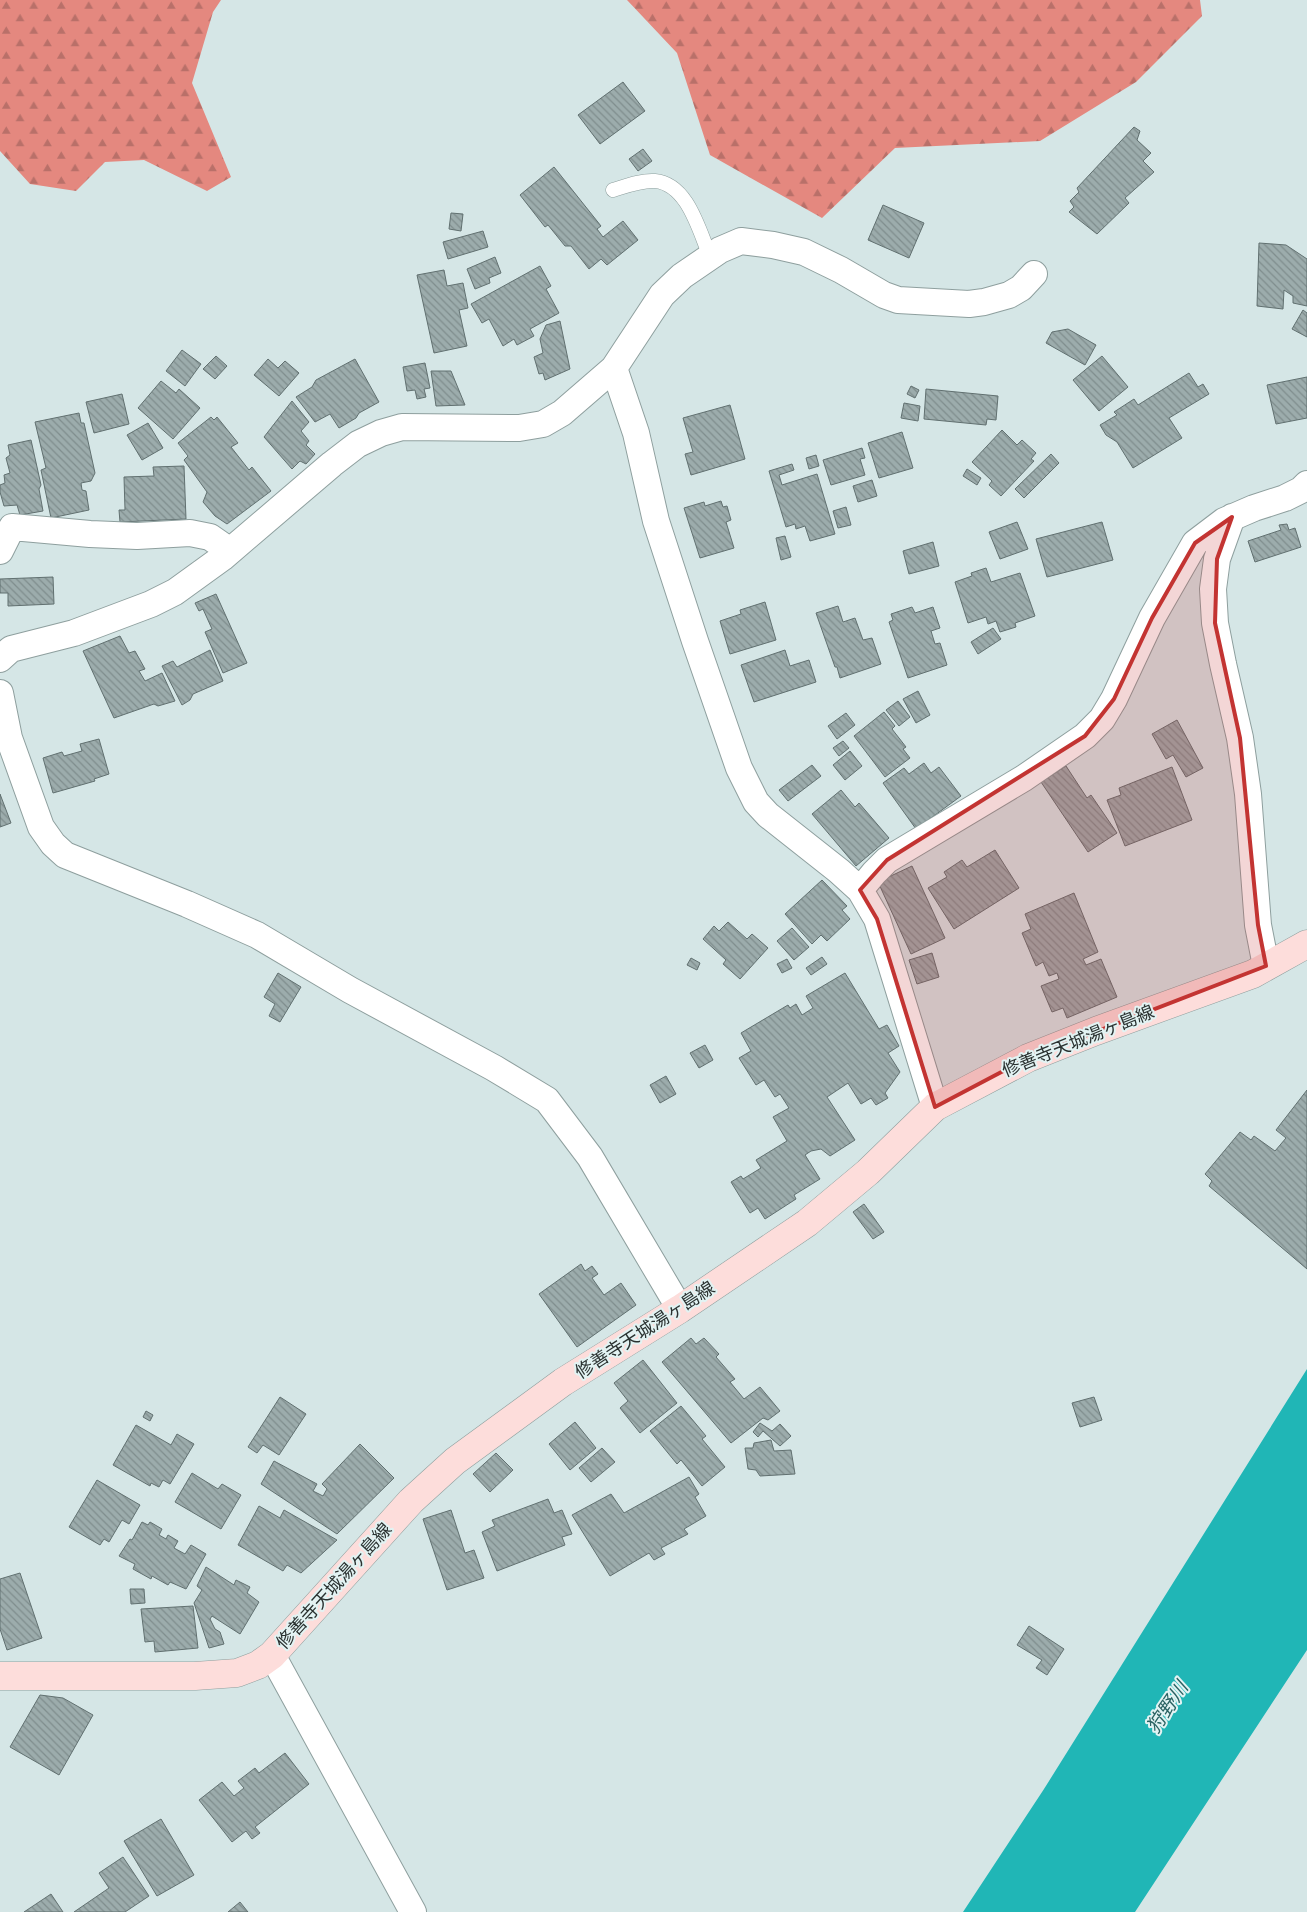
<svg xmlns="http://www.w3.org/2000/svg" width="1307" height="1912" viewBox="0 0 1307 1912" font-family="'Work Sans','Noto Sans JP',sans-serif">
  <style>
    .forest { fill: url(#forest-firs) }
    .water { fill: #20b6b6 }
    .building { fill: url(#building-back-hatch); stroke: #617070 }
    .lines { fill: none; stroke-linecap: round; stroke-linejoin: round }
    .service-casing { stroke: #8e9f9e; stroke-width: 15 }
    .minor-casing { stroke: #8e9f9e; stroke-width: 28 }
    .secondary-casing { stroke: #8e9f9e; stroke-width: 29 }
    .service { stroke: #fff; stroke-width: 14 }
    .minor { stroke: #fff; stroke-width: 26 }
    .secondary { stroke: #fddddb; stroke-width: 28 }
    .marked { fill: #c33432; fill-opacity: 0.2; stroke: #c33432; stroke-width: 4; stroke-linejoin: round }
    .labels { text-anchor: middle; stroke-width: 4; stroke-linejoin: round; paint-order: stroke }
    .street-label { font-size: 18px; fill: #2b3231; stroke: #e2f3f3 }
    .water-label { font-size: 19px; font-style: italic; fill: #2a6262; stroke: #e2f3f3 }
  </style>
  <defs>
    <pattern id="forest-firs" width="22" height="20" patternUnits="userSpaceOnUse" patternTransform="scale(1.25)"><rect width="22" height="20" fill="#e4887f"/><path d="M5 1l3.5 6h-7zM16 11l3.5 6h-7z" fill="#b97069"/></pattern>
    <pattern id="building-back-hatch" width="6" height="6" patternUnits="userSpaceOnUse" patternTransform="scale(1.25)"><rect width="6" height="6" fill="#9cacac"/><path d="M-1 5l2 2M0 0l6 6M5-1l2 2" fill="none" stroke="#7f8d8d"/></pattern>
  </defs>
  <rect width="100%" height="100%" fill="#d5e6e6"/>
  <path class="forest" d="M0,0H221L213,12L192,83L231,177L207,191L144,160L105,162L76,191L30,184L0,151Z
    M627,0H1200L1202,16L1136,82L1040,141L895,148L822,218L710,155L677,53Z"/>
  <path class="water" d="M1307,1369V1650L1135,1912H963L1044,1789Z"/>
  <path class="building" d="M623,82L645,111L600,144L578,115Z
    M1134,127L1140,131L1137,140L1151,153L1143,161L1154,172L1125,198L1129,203L1097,234L1069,212L1074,207L1070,201L1079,192L1077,188Z
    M643,149L652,161L638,171L629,159Z
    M554,167L601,226L597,229L603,237L623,221L638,240L607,265L601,259L589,269L571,246H565L548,225L545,227L520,195Z
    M883,205L924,223L909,258L868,240Z
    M451,213L463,214L461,231L449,229Z
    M483,231L488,247L448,259L443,242Z
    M1259,243L1286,245L1307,259V306L1293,303V296L1284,290L1283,309L1257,306Z
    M495,257L501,273L489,278L490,283L475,289L467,269Z
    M540,266L551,286L546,289L559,313L530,329L534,336L517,345L514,339L503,346L489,319L482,323L471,304Z
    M444,270L447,286L463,283L468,308L459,310L467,346L434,353L417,275Z
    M1303,310L1307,313V337L1292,329Z
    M560,321L570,369L545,380L543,373L539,374L534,357L543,353L540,339L546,325Z
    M1068,329L1096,345L1085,365L1046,343L1052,332Z
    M182,350L201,364L185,386L166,371Z
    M216,356L227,366L215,379L203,369Z
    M1102,356L1128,387L1099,411L1073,380Z
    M268,359L278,368L285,361L299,373L279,396L254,375Z
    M355,359L379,402L359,413L356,418L339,428L330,414L315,422L296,397L312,387L316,380Z
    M425,363L430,388L424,389L426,397L417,399L415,390L407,391L403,367Z
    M431,371H451L465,405L436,406Z
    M1189,373L1198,387L1203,384L1209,394L1169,418L1182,438L1133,468L1117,442L1106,435L1100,425L1117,415L1114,412L1134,399L1138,405Z
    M1307,377V418L1276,424L1267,385Z
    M161,381L176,393L179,389L200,408L173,439L138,408Z
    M911,386L919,390L915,398L907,394Z
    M926,389L998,396L996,420L987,419L986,425L924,419Z
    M122,394L129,424L94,433L86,402Z
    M292,401L309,422L301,431L309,441L306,445L315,454L306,464L300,461L292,469L264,437Z
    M904,403L920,406L918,421L901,418Z
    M730,405L745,459L691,475L685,454L693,452L683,418Z
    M79,413L81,423H84L95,473L91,481L81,483L82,490L86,491L89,510L51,518L41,470L46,468L35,422Z
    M211,417L214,420L217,417L238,443L231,447L249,470L252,467L271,491L227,524L215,516L203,502L207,492L184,460L188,456L178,443Z
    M148,423L163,448L142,460L127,435Z
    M1002,430L1017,445L1022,440L1036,453L1031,459L1034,461L1001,496L989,485L992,481L972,462Z
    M902,432L913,468L879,478L868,443Z
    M31,440L41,485L39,489L43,511L20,515L17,505L4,506L0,492V485L5,483L4,475L10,473L6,458L10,455L8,445Z
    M862,448L865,458L860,459L865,475L831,485L823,460Z
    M1051,454L1059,463L1024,498L1015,489Z
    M816,455L819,466L809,469L806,458Z
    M792,464L794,470L779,475L782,485L817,474L835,534L810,541L805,526L796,529L795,524L786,527L769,471Z
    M184,466L186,519L120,522L119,510H125L124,477L154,476L153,467Z
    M967,469L981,478L977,485L963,476Z
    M872,480L877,496L858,502L853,486Z
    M721,501L723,507L727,506L731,520L726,522L734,548L700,558L684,508L704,502L705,506Z
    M846,507L851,525L838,528L833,511Z
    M1017,522L1028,549L1000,559L989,532Z
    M1102,522L1113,560L1047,577L1036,539Z
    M1287,524L1289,530L1295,528L1301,547L1255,562L1248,541L1281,530L1279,525Z
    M785,536L791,557L781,560L776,538Z
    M933,542L939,566L909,574L903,551Z
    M986,568L991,582L1020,573L1035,616L1015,623L1016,627L1000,632L996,621L988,624L986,617L968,623L955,582L972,576L971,573Z
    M53,577L54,604L8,606V593H0V579Z
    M216,594L247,663L223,673L205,632L212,629L203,609L199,611L195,603Z
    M765,602L776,640L730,654L720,621L741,614L740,610Z
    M838,606L843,622L855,618L863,640L872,638L881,664L840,678L837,667H835L816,613Z
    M912,607L915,613L933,607L940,628L931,631L935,644L940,643L947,665L908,678L889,622L893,620L891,614Z
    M993,628L1001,639L978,654L971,642Z
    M120,636L129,653L135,651L145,669L139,671L145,681L162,673L175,701L158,706L154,704L114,718L83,651Z
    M210,650L223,681L193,694L190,700L182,705L162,666L173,661L177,667Z
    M785,650L790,666L809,660L816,682L754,702L741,665Z
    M918,691L930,715L916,723L903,699Z
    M898,701L910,717L899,726L886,710Z
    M884,712L895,726L892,729L906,747L903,749L910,758L885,777L854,736Z
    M846,713L855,725L837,739L828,726Z
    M1177,720L1203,768L1186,777L1173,755L1166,759L1152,734Z
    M99,739L109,774L94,779L95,781L53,793L43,758L62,752L64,756L82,751L80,744Z
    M843,741L849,748L839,756L833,748Z
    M850,751L862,766L845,780L833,765Z
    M924,763L931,773L939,767L961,796L916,829L883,783L904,768L909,774Z
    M812,765L821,776L788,801L779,790Z
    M1066,766L1087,798L1091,795L1117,833L1088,852L1041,782Z
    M1172,767L1192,820L1125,846L1107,800L1121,795L1119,788Z
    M841,790L855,807L859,803L889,838L856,866L812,814Z
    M0,794L11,823L0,827Z
    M995,850L1019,888L954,929L928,888L947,877L944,872L962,860L967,867Z
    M912,866L945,938L911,954L878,882Z
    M822,880L847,906L842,910L850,919L827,941L821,935L812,944L785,914Z
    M1074,893L1098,952L1083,959L1086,965L1101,959L1117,997L1067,1018L1063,1008L1052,1012L1041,986L1059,979L1057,973L1049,976L1043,962L1036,966L1022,933L1031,929L1025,914Z
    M728,922L747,939L752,934L768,948L740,979L723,964L726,960L703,939L714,926L719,931Z
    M792,928L809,947L794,960L777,941Z
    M932,953L939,977L917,984L909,960Z
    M822,957L827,964L811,975L806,968Z
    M691,958L700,963L697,970L687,965Z
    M787,959L792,968L782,973L777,964Z
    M278,973L301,987L280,1022L269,1016L275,1004L264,997Z
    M845,973L879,1029L887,1025L899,1046L888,1053L900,1072L885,1093L888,1098L876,1105L871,1098L861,1104L848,1083L827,1097L855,1140L830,1156L821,1149L811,1151L805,1155L820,1179L794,1195L796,1199L765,1219L758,1208L750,1213L731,1182L741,1176L743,1179L761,1168L756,1160L787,1141L773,1117L789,1108L780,1094L775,1097L764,1080L756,1085L739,1058L751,1051L741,1033L788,1005L790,1008L796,1004L802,1015L813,1008L806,996Z
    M705,1045L713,1060L699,1068L690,1053Z
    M666,1076L676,1094L660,1103L650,1085Z
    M1307,1090V1269L1209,1186L1212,1181L1205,1174L1240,1132L1251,1140L1254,1136L1275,1151L1286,1138L1276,1130Z
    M864,1204L884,1232L873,1239L853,1212Z
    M581,1264L585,1271L592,1266L598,1274L592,1278L604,1295L621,1283L636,1305L577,1347L539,1294Z
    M691,1338L696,1344L704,1338L719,1354L716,1357L735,1379L730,1382L744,1399L760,1387L780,1411L768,1420L763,1418L731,1443L662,1362Z
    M643,1360L677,1403L640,1433L620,1408L628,1401L614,1383Z
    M280,1397L306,1414L279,1455L263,1445L257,1453L248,1447Z
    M1094,1397L1102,1420L1080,1427L1072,1403Z
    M681,1406L706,1436L702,1439L725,1467L702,1486L681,1460L677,1464L650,1431Z
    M146,1411L153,1415L150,1421L143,1417Z
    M575,1422L596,1448L570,1470L549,1444Z
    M760,1423L772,1431L780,1424L791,1436L780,1446L763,1431L758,1437L753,1432Z
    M136,1425L171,1445L177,1434L194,1444L170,1484L163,1480L159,1487L151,1483L150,1486L113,1465Z
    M771,1440L774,1451L791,1450L795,1474L760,1476L756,1470L748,1469L745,1448H753L754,1443Z
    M360,1444L394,1478L337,1534L261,1484L274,1461L317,1484L313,1491L323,1496L327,1489L322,1484Z
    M602,1448L615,1462L591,1482L579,1468Z
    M496,1453L513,1470L490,1492L473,1474Z
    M192,1473L218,1489L222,1484L241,1495L221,1529L175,1502Z
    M689,1477L699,1494L695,1497L706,1516L684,1529L688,1534L661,1548L665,1554L654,1560L649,1553L610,1576L572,1515L611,1494L624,1513Z
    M97,1480L140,1505L129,1524L122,1520L109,1542L104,1539L100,1545L69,1527Z
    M548,1499L554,1513L562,1510L572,1534L562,1537L565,1545L497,1571L482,1532L495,1526L492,1520Z
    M259,1506L280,1518L284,1510L337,1540L301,1573L287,1565L283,1571L238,1545Z
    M451,1510L465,1553L474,1550L484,1578L447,1590L423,1519Z
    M142,1522L148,1525L150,1522L162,1529L159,1535L166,1539L168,1535L178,1541L174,1548L185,1554L191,1545L206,1554L186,1589L170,1582L168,1585L152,1576L151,1579L133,1569L135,1564L119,1556L130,1539L132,1540Z
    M206,1567L234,1585L236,1580L250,1587L247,1593L259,1602L240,1634L212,1616L210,1619L215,1629L220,1632L224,1644L209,1648L194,1603L202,1590L197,1586Z
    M20,1573L42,1638L7,1650L0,1629V1579Z
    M130,1589H144L145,1603L131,1604Z
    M193,1606L198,1648L155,1652L154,1641L145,1642L141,1609Z
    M1029,1626L1064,1649L1047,1675L1036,1668L1042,1660L1017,1645Z
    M40,1695L63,1698L93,1715L59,1775L10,1747Z
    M285,1753L309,1784L255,1827L260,1833L252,1839L246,1831L232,1842L199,1800L222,1782L234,1796L244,1788L238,1781L255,1768L259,1773Z
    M161,1819L194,1875L157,1896L124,1841Z
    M123,1857L149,1896L125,1912H74L109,1888L99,1873Z
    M51,1894L63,1912H24Z
    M240,1902L248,1912H228Z"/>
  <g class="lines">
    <defs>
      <path id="service" d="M613,190C626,186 641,180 655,181C688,184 699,231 710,256"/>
      <path id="minor" d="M614,368L636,433L656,521L695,641L739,768L756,802L768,815L839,871L860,890L877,919L935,1107
        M1232,517L1217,559L1213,589L1215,623L1223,664L1240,738L1248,794L1258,925L1266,966
        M0,551L12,527L90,534L137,536L190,533L210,537L230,551
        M0,659L11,649L74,633L151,604L175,592L222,558L332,464L358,444L381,433L402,427L519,428L543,424L562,413L614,368L662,295L682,276L720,250L741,241L773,245L804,252L841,270L884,295L898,300L969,304L984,302L1009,295L1021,288L1034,274
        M0,693L9,738L41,827L53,844L65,855L187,904L257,935L350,990L494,1068L547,1100L590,1157L680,1309
        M860,890L874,873L887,860L1024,778L1085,736L1102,719L1114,699L1152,618L1195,543L1224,521L1254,508L1285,498L1301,490L1307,484
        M272,1655L413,1912"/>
      <path id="secondary" d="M0,1676H195L237,1673L258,1665L272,1655L411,1501L455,1461L563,1382L680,1309L807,1223L868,1172L935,1107L1028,1058L1096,1031L1253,974L1307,944"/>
    </defs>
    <use href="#service" class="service-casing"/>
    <use href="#minor" class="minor-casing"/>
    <use href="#secondary" class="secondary-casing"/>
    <use href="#service" class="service"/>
    <use href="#minor" class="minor"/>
    <use href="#secondary" class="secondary"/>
  </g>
  <path class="marked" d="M1232,517L1217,559L1215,623L1240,738L1258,925L1266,966L1028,1058L935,1107L877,919L860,890L887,860L1085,736L1114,699L1152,618L1195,543Z"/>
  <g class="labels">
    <g class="street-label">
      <text transform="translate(1078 1041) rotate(-22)" y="6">修善寺天城湯ヶ島線</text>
      <text transform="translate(645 1330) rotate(-33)" y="6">修善寺天城湯ヶ島線</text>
      <text transform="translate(334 1586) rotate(-48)" y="6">修善寺天城湯ヶ島線</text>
    </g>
    <g class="water-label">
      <text transform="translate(1167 1707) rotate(-56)" y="7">狩野川</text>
    </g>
  </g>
</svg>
